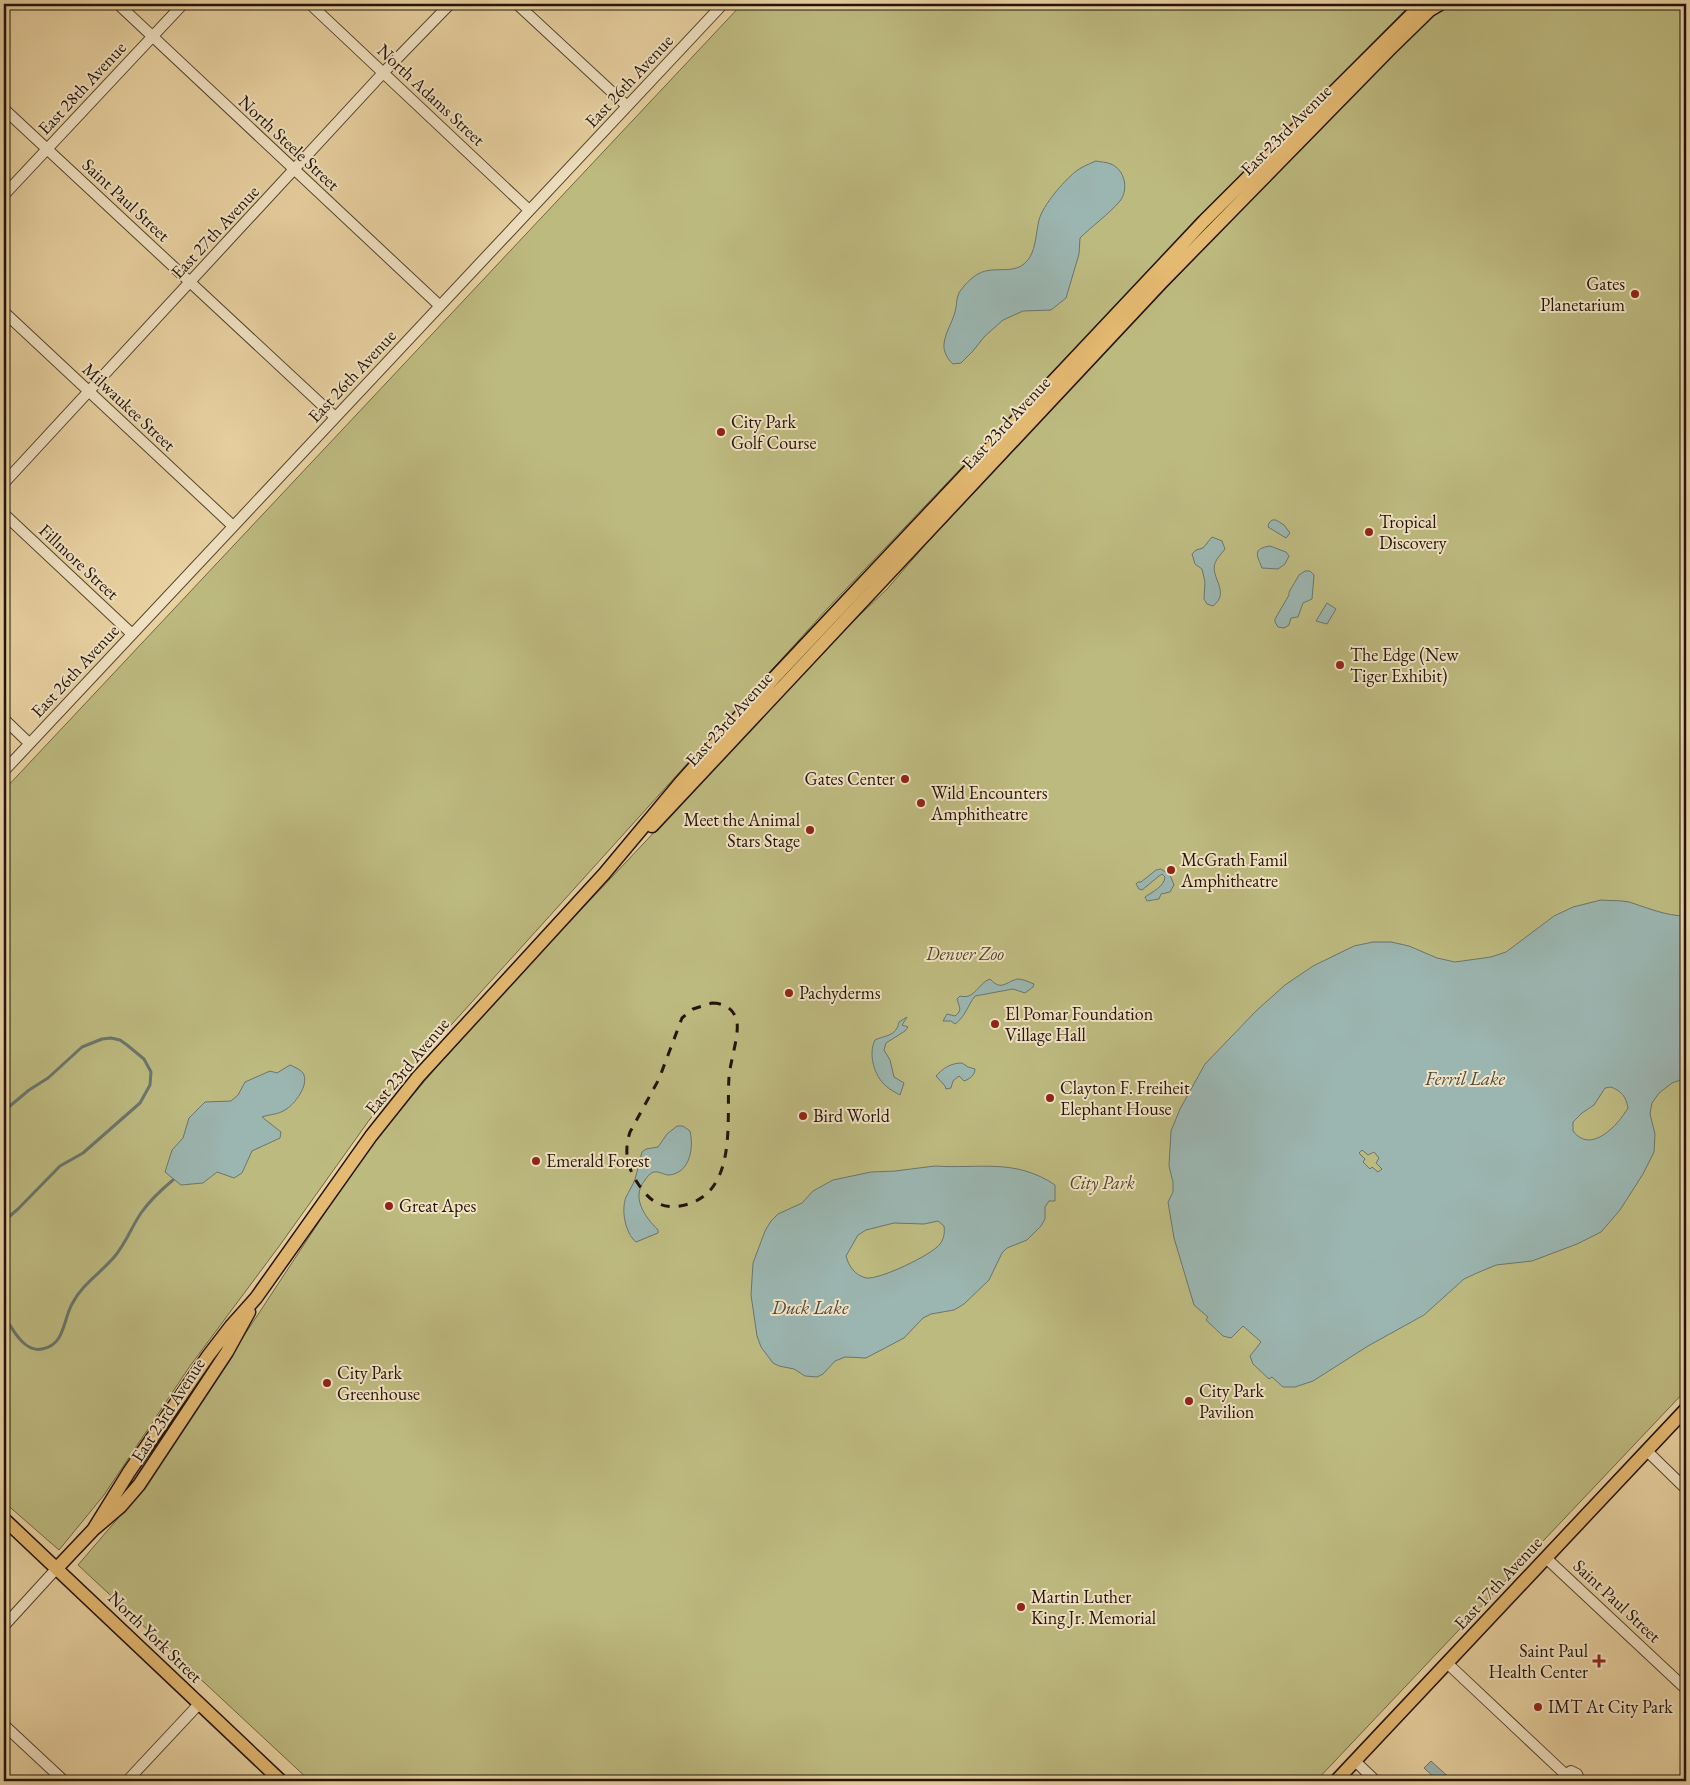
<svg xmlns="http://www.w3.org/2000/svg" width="1690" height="1785" viewBox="0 0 1690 1785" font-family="'EB Garamond',serif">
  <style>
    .green { fill: #bdba80; stroke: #706744 }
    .water { fill: #9bb5b0; stroke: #6b756d; fill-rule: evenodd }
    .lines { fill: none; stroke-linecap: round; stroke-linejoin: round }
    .stream { stroke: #6b756d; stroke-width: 3 }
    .minor-casing { stroke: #54442f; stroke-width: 12 }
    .major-casing { stroke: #231409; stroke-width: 15 }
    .minor { stroke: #f1e2c3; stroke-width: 10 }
    .major { stroke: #e4b971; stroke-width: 12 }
    .rail { stroke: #231409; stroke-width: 3; stroke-dasharray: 9 9; stroke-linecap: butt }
    .poi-dot { fill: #8f2418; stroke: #f1e2c3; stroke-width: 2 }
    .labels { text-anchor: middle; stroke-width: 4; stroke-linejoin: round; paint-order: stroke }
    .street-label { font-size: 18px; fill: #231409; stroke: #f1e2c3 }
    .poi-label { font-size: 18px; fill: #231409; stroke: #f1e2c3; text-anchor: start }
    .park-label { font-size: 18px; font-style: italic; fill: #51462d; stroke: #f1e2c3 }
    .water-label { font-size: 19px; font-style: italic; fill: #4d4c43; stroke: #f1e2c3 }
  </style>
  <rect width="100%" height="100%" fill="#e9d2a2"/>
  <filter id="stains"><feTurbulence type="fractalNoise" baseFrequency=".004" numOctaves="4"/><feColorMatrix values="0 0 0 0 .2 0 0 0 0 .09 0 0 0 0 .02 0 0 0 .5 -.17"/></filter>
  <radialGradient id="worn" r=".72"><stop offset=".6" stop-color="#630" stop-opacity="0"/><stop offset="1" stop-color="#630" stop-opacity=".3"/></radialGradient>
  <path class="green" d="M742,4H1411L1183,235L826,610L415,1065L370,1119L280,1245L190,1366L104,1495L59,1550L4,1502V790Z
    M1448,4H1686V1390L1316,1781H310L78,1565L143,1489L336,1196L384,1129L434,1070L527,967L694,790L789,683L887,589L925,545L1181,271L1428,19Z"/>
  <path class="water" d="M1096,161C1100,162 1107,162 1111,164C1125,170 1129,189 1120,201C1109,214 1092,226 1080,238L1079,254L1066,298L1051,310L1023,311L1003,320L984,337L973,351L961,363L953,364C948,360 943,351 944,344C945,333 952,323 955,312C957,306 956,298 959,293C963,286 971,278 978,274C995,264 1017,278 1030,257C1036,246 1036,233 1039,220C1043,205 1063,182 1075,172C1081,167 1089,164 1096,161Z
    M1272,520H1276L1284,525L1290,533L1286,538L1268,527L1269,523Z
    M1212,537L1222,541L1225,549C1222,553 1217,558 1215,563C1210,578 1231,592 1213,606L1207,604L1204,599L1205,582L1202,569L1195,564L1192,554L1196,550L1203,548Z
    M1270,546L1286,552L1289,556L1285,564L1278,569L1262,568C1257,555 1252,549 1270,546Z
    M1305,571H1310L1314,575L1312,599L1303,603L1298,617L1291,618L1289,625L1284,628L1278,627L1275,622V619L1289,595V592L1299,575Z
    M1327,603L1336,609L1327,624L1316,621Z
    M1161,869L1170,875L1174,885L1170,892L1161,894L1159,899L1147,901L1145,897C1152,892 1164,887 1165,877L1162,874L1159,876L1142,890L1139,889L1136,884L1138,882H1141L1156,870Z
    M1601,900C1610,901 1620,900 1629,902C1648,908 1666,916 1686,916V1078L1672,1083L1659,1093L1652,1103L1650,1114L1655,1134L1654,1152L1643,1174L1620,1210L1601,1232L1577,1244L1532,1261L1496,1265L1477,1273L1464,1279L1424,1315L1368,1346L1313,1381L1295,1387H1283L1272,1377L1269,1379L1253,1364L1250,1356L1261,1342L1243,1326L1231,1338L1223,1336L1206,1320L1208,1317L1194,1305L1174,1238L1168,1202L1173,1192V1182L1169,1166L1171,1131L1180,1109L1205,1064L1256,1011L1285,985L1313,966L1354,946L1373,942H1391L1409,946L1437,958L1455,962L1491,957L1506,952L1554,916L1573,907ZM1611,1087C1621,1091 1626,1096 1628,1108C1618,1125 1591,1155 1573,1131V1122L1582,1113L1594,1105L1605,1088ZM1362,1150L1368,1155L1374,1152L1379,1158L1376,1163L1382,1169L1378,1172L1372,1167L1370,1169L1363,1162L1365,1159L1359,1153Z
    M990,979C1002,992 1006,981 1018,979C1023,979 1029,982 1034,984L1033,987L1025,993L1013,989L975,996C968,1005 965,1017 955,1024L951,1021H943L947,1014L955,1016C963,1010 959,1007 957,999L960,996C975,1000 978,983 990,979Z
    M907,1017L902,1025L908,1027L905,1031L886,1043L884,1050L890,1060L894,1077L904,1083L900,1095C895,1092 890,1090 886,1086C874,1076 868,1054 875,1040C885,1035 896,1037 899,1022Z
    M962,1063L968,1067L975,1069C975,1075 970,1079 964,1081L959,1076L953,1081L951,1088L946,1089L945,1086L936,1076C943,1068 951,1063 962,1063Z
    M290,1065C294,1067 300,1069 303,1073C310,1085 294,1105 285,1110C277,1115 270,1114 262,1117L281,1132L280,1138L252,1151L242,1173L234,1178L217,1172L203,1183L181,1185L165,1172L172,1150L183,1138L189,1118L205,1102L231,1101L238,1095L245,1082L270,1071L277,1073Z
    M677,1126H683L690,1131C694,1148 690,1173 669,1175C664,1175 659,1171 654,1172C650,1173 647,1177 645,1180C631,1197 644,1216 658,1230V1233L636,1242C625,1233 621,1210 626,1197C629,1191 633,1185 635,1179C638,1170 639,1161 642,1152L646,1149L658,1147L667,1134Z
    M935,1166C980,1169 1015,1158 1055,1185V1201H1049L1045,1207V1219L1041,1226L1027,1240L1007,1248L1002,1253L989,1280L964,1304L954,1310L931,1314L923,1318L904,1338L866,1358L845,1357L835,1361L823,1374L817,1377L805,1376L794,1369L779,1366L773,1363L761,1347L757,1336L751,1295L753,1263L765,1231L771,1221L778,1214L802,1203L813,1191L833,1180L871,1172L895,1171ZM938,1221L944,1226C945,1232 944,1239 940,1244C932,1255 879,1280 866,1278C855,1275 849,1267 846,1256L858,1235L866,1230L894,1223L924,1224Z
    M1431,1761L1453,1781H1438L1424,1768Z"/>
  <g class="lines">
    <path class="stream" d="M4,1111L29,1090L48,1078L82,1047L102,1039L111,1038L120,1040L127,1045L144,1059L151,1072L150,1085L140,1103L83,1153L60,1166L18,1209L4,1221
      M4,1316C12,1328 24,1353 42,1349C65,1345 63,1320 72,1304C82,1284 102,1272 115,1256C126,1243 132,1226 141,1213C150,1200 161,1190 173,1180"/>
    <defs>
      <path id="minor" d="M118,4L440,306
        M310,4L529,210
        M517,4L627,106
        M4,109L335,417
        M4,195L183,4
        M4,312L233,526
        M4,483L383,73L450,4
        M4,514L132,634
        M4,719L29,743
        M4,771L723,4
        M1647,1451L1686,1489
        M1546,1558L1686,1689
        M4,1626L57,1568
        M1447,1663L1565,1774
        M4,1725L64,1781
        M1355,1761L1376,1781
        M127,1781L199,1704
        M1563,1781L1564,1775L1571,1771L1577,1774L1580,1781"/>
      <path id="major" d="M652,826L1161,283L1388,51L1430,10L1440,4
        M4,1519L281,1781
        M93,1530L129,1472L208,1356L231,1326L256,1298L371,1136L418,1077L604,874L680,783L774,678L1204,221L1422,4
        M57,1568L93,1530L120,1507L139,1485L227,1352L249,1312
        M1336,1781L1686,1409"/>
    </defs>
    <use href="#minor" class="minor-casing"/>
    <use href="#major" class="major-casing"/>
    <use href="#minor" class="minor"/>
    <use href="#major" class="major"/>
    <path class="rail" d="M712,1003C722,1003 732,1007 736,1018C741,1031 730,1061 729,1077C726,1121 739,1196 680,1206C663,1209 651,1202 641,1188C628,1170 623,1154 630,1132L659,1079L682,1018L693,1009Z"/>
  </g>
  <g class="poi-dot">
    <circle cx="1635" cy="294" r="5"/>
    <circle cx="721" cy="432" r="5"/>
    <circle cx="1369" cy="532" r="5"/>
    <circle cx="1340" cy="665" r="5"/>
    <circle cx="905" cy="779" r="5"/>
    <circle cx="921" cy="803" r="5"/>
    <circle cx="810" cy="830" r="5"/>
    <circle cx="1171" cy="870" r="5"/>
    <circle cx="789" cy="993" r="5"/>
    <circle cx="995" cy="1024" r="5"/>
    <circle cx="1050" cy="1098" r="5"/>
    <circle cx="803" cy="1116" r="5"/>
    <circle cx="536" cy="1161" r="5"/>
    <circle cx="389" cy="1206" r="5"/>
    <circle cx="327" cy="1383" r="5"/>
    <circle cx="1189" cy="1401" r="5"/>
    <circle cx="1021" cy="1607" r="5"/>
    <path d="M1596.5 1653.5h5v5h5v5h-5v5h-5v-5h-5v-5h5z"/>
    <circle cx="1538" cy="1707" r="5"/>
  </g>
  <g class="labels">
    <g class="street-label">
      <text transform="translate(629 81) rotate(-47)" y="6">East 26th Avenue</text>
      <text transform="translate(82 88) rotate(-47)" y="6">East 28th Avenue</text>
      <text transform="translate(431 95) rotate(43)" y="6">North Adams Street</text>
      <text transform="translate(1286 130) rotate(-45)" y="6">East 23rd Avenue</text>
      <text transform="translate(289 143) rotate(43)" y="6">North Steele Street</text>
      <text transform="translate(126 200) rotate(43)" y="6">Saint Paul Street</text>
      <text transform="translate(215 232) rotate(-47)" y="6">East 27th Avenue</text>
      <text transform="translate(352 376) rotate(-47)" y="6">East 26th Avenue</text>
      <text transform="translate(129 407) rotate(43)" y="6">Milwaukee Street</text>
      <text transform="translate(1006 423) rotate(-47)" y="6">East 23rd Avenue</text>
      <text transform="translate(79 562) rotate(43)" y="6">Fillmore Street</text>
      <text transform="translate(75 671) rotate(-47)" y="6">East 26th Avenue</text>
      <text transform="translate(729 719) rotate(-48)" y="6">East 23rd Avenue</text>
      <text transform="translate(407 1066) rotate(-50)" y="6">East 23rd Avenue</text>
      <text transform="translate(168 1410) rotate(-57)" y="6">East 23rd Avenue</text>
      <text transform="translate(1498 1583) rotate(-47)" y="6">East 17th Avenue</text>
      <text transform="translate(1617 1601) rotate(43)" y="6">Saint Paul Street</text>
      <text transform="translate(155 1637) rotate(44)" y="6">North York Street</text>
    </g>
    <g class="poi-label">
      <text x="1625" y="290" text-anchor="end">Gates<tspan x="1625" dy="21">Planetarium</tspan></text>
      <text x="731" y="428">City Park<tspan x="731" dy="21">Golf Course</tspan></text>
      <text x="1379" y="528">Tropical<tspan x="1379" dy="21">Discovery</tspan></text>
      <text x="1350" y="661">The Edge (New<tspan x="1350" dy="21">Tiger Exhibit)</tspan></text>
      <text x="895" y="785" text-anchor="end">Gates Center</text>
      <text x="931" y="799">Wild Encounters<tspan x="931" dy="21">Amphitheatre</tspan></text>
      <text x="800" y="826" text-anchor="end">Meet the Animal<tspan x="800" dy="21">Stars Stage</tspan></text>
      <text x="1181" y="866">McGrath Famil<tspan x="1181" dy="21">Amphitheatre</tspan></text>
      <text x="799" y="999">Pachyderms</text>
      <text x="1005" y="1020">El Pomar Foundation<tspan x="1005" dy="21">Village Hall</tspan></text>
      <text x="1060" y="1094">Clayton F. Freiheit<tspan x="1060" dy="21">Elephant House</tspan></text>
      <text x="813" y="1122">Bird World</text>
      <text x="546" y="1167">Emerald Forest</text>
      <text x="399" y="1212">Great Apes</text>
      <text x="337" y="1379">City Park<tspan x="337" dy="21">Greenhouse</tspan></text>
      <text x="1199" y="1397">City Park<tspan x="1199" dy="21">Pavilion</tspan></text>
      <text x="1031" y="1603">Martin Luther<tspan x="1031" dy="21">King Jr. Memorial</tspan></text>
      <text x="1588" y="1657" text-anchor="end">Saint Paul<tspan x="1588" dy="21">Health Center</tspan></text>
      <text x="1548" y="1713">IMT At City Park</text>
    </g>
    <g class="park-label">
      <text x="965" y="960">Denver Zoo</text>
      <text x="1102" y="1189">City Park</text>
    </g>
    <g class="water-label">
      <text x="1465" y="1085">Ferril Lake</text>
      <text x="810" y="1314">Duck Lake</text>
    </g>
  </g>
  <rect width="1690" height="1785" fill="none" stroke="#e9d2a2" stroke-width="20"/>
  <rect x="5" y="5" width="1680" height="1775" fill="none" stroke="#231409" stroke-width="2.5"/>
  <rect x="10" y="10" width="1670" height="1765" fill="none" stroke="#231409"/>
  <rect width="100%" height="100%" filter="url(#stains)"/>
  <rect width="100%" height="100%" fill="url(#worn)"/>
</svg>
